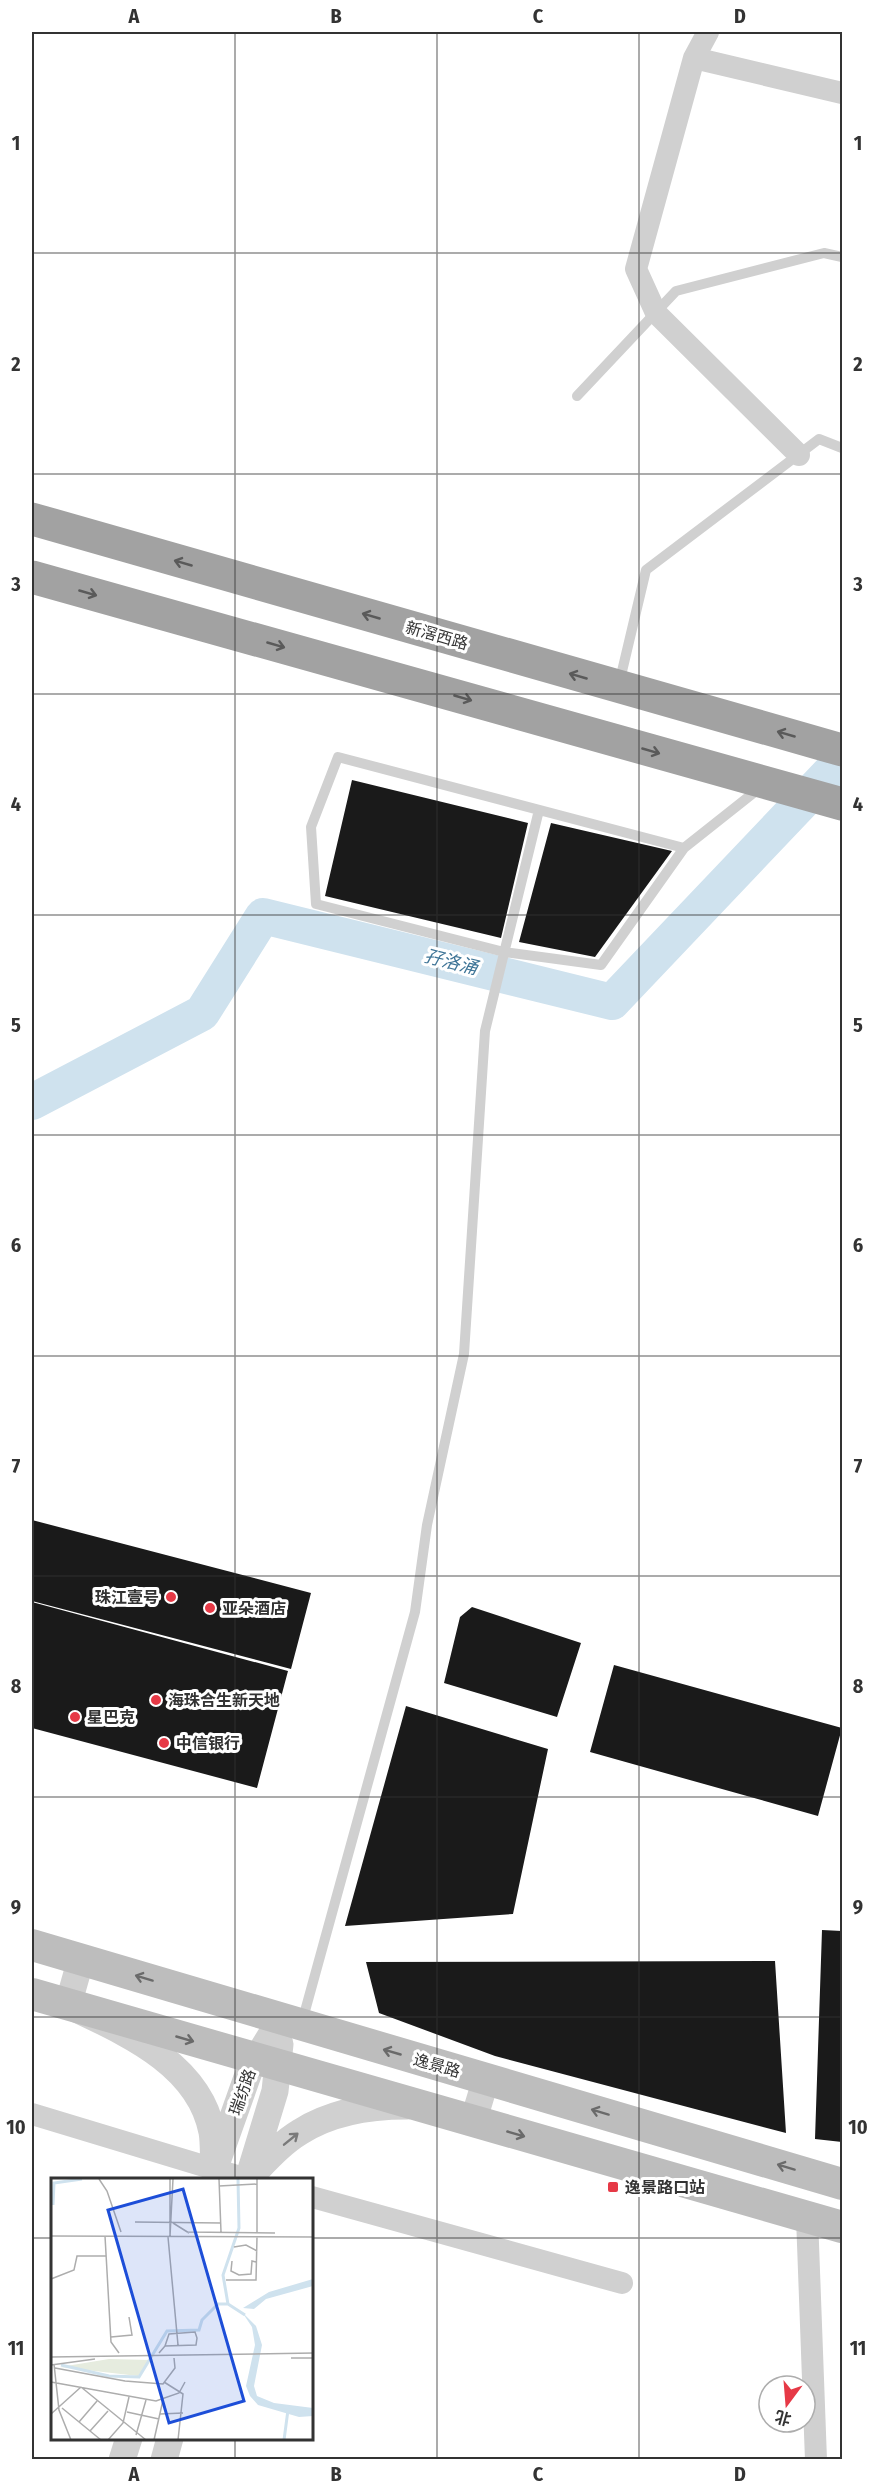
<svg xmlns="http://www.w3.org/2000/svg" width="874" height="2491" viewBox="0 0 874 2491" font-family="'Fira Sans Condensed','Noto Sans SC',sans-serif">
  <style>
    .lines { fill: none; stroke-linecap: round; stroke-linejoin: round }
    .river { stroke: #cfe2ee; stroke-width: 36 }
    .building { fill: #1a1a1a }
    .service { stroke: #d0d0d0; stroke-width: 10 }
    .minor { stroke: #d0d0d0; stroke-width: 22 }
    .tertiary { stroke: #d0d0d0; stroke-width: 27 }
    .secondary { stroke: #bdbdbd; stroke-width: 32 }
    .trunk { stroke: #a2a2a2; stroke-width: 33 }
    .oneway { stroke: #5a5a5a }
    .oneway2 { stroke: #6a6a6a }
    .oneway3 { stroke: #7a7a7a }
    .grid { fill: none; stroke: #333; stroke-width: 1.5; stroke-opacity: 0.55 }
    .poi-dot { fill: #e63946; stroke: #fff; stroke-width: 2 }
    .labels { text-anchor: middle; stroke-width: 6; stroke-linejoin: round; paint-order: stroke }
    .street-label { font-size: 16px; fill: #333; stroke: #fff }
    .poi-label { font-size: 16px; font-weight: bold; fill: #333; stroke: #fff; text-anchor: start }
    .water-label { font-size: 18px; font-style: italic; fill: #3f7597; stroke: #fff }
    .inset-river { fill: none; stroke: #cfe2ee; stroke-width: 3 }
    .inset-road { fill: none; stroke: #adadad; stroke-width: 1.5 }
    .view { fill: #1d4ed8; fill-opacity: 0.15; stroke: #1d4ed8; stroke-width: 3 }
    .inset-edge { fill: none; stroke: #333; stroke-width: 3 }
    .neatline { fill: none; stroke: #333; stroke-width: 2 }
    .grid-label { font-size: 20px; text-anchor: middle; font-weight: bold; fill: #333 }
  </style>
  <rect width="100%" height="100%" fill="#fff"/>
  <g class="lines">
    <path class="river" d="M32,1102L202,1013L263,916L612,1002L842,760"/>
  </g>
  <path class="building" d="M352,780L528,823L501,938L325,896Z
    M551,823L672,851L595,957L519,942Z
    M32,1520L311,1593L291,1669L32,1601Z
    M32,1602L288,1671L257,1788L32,1728Z
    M472,1607L581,1643L557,1717L444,1683L460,1617Z
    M614,1665L842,1728L818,1816L590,1752Z
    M406,1706L548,1749L513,1914L345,1926Z
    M822,1930L842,1931V2142L815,2139Z
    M775,1961L786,2133L495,2056L379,2013L366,1962Z"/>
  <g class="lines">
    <path class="service" d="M577,396L676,291L824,253L842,257
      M619,684L646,570L819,439L842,448
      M684,848L601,965L504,952L316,904L311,827L338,757L684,848L761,787
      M302,2022L415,1612L427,1525L464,1354L485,1031L539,810"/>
    <path class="minor" d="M708,32L694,58L636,269L656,313L799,455
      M694,58L842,93
      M32,2114L247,2179
      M312,2197L622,2283
      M807,2217L816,2460"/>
    <path class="tertiary" d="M81,1959L68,2005C124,2032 199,2063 212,2132C214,2144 213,2157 214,2169
      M473,2122L486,2079
      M218,2159L250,2069L281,2019
      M250,2173L275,2091L280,2044
      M248,2179C264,2163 280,2144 300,2132C331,2112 371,2106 407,2106
      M122,2460L129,2438
      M164,2460L170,2438"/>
    <path class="secondary" d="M32,1945L842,2184
      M32,1994L842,2227"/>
    <path class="trunk" d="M32,519L842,750
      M32,577L842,804"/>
  </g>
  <defs><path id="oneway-shaft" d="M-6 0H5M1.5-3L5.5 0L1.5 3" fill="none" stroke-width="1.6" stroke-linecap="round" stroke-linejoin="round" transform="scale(1.5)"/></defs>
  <g class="oneway">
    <use href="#oneway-shaft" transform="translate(183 563) rotate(-164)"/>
    <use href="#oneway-shaft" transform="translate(88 593) rotate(16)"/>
    <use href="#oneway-shaft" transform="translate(371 616) rotate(-164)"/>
    <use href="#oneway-shaft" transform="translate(276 645) rotate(16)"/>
    <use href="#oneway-shaft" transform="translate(578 676) rotate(-164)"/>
    <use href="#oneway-shaft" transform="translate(463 698) rotate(16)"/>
    <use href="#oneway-shaft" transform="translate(786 734) rotate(-164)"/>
    <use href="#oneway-shaft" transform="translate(651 751) rotate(16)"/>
  </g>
  <g class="oneway2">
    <use href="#oneway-shaft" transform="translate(144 1978) rotate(-163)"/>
    <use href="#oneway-shaft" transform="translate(185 2039) rotate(16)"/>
    <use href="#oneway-shaft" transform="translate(392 2052) rotate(-164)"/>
    <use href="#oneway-shaft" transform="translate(600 2112) rotate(-163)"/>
    <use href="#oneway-shaft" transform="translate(516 2134) rotate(16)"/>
    <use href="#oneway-shaft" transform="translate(786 2167) rotate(-163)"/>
  </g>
  <use class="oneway3" href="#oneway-shaft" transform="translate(291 2139) rotate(-39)"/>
  <path class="grid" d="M235,32V2179M437,32V2460M639,32V2460M32,253H842M32,474H842M32,694H842M32,915H842M32,1135H842M32,1356H842M32,1576H842M32,1797H842M32,2017H842M32,2238H52M312,2238H842M235,2438V2460"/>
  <g class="poi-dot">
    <circle cx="171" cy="1597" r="6"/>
    <circle cx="210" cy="1608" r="6"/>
    <circle cx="156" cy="1700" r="6"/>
    <circle cx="75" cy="1717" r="6"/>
    <circle cx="164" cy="1743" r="6"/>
    <rect x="607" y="2181" width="12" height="12" rx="3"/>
  </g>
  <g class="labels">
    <g class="street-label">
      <text transform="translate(437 635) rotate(16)" y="6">新滘西路</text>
      <text transform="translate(437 2065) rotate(16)" y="6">逸景路</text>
      <text transform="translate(242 2092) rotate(-70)" y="6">瑞纺路</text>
    </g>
    <g class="poi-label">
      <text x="159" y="1603" text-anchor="end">珠江壹号</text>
      <text x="222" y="1614">亚朵酒店</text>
      <text x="168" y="1706">海珠合生新天地</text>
      <text x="87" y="1723">星巴克</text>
      <text x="176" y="1749">中信银行</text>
      <text x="625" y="2193">逸景路口站</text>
    </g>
    <g class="water-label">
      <text transform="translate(451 962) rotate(14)" y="6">孖洛涌</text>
    </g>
  </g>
  <g transform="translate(51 2178)">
    <rect width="262" height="262" fill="#fff"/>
    <path d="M58,181L99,182L87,198L9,189Z" fill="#e6ecdf"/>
    <path d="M262,101V108L215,121L203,131L192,130L218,114ZM191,134L205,148L211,167L203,208L206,218L223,225L262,230V238L248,239L207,227L199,218L195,208L204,167L201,149Z" fill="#cfe2ee"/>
    <path class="inset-river" d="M2,27L3,5L31,1M177,126L172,97L188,50L187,1M10,187L58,198L88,199L116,153L148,152L151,142L167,126H177L194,137M233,262L237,232"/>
    <path class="inset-road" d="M48,1L56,13L70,54M119,1V57M168,1L170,54M168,8L206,6M84,44L170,45M122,45L138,55M136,54L224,55M206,54V1M0,58L263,59M54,58L60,164L68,175M119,58L122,1M117,59L127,167M183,69L195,67L206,73M181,83L180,93L188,97L200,96L201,83L205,84M0,101L23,92L26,78H55M175,102H205L206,59M60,159L81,157L78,139M108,175L114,168L145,167L146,160L144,154L118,156L114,168M0,179L263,175M240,180H263M3,186L8,232L20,262M0,187L44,181M4,190L74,203L112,206L124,190L123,180M0,204L105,223L128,215L134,204M113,204L132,216L127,262M30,209L95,262M11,230L50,262M76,234L108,241M0,236L30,209M109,236L132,235M28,244L46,223M39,253L57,233M85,257L95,222M57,262L72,245L78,219M103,262L112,222"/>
    <path class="view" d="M132,11L193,223L118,245L57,32Z"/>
    <rect width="262" height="262" class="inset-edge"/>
  </g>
  <rect width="874" height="2491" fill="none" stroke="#ffffff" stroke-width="66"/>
  <g transform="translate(787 2404) rotate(196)"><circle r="28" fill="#ffffff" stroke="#adadad" stroke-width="1.5"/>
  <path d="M0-4.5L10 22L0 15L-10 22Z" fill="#e63946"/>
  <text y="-9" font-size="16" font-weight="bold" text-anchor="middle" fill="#333333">北</text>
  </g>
  <rect x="33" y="33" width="808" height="2425" class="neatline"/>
  <g class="grid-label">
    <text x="134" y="23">A</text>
    <text x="336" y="23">B</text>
    <text x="538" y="23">C</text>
    <text x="740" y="23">D</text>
    <text x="16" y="150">1</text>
    <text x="858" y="150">1</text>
    <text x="16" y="371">2</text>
    <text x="858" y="371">2</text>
    <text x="16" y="591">3</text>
    <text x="858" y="591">3</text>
    <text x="16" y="811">4</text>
    <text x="858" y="811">4</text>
    <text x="16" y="1032">5</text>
    <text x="858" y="1032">5</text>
    <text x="16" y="1252">6</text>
    <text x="858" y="1252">6</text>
    <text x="16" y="1473">7</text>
    <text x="858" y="1473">7</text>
    <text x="16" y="1693">8</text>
    <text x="858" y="1693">8</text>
    <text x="16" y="1914">9</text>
    <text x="858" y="1914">9</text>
    <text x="16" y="2134">10</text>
    <text x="858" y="2134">10</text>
    <text x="16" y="2355">11</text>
    <text x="858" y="2355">11</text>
    <text x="134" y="2481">A</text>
    <text x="336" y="2481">B</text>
    <text x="538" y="2481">C</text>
    <text x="740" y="2481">D</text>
  </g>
</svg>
